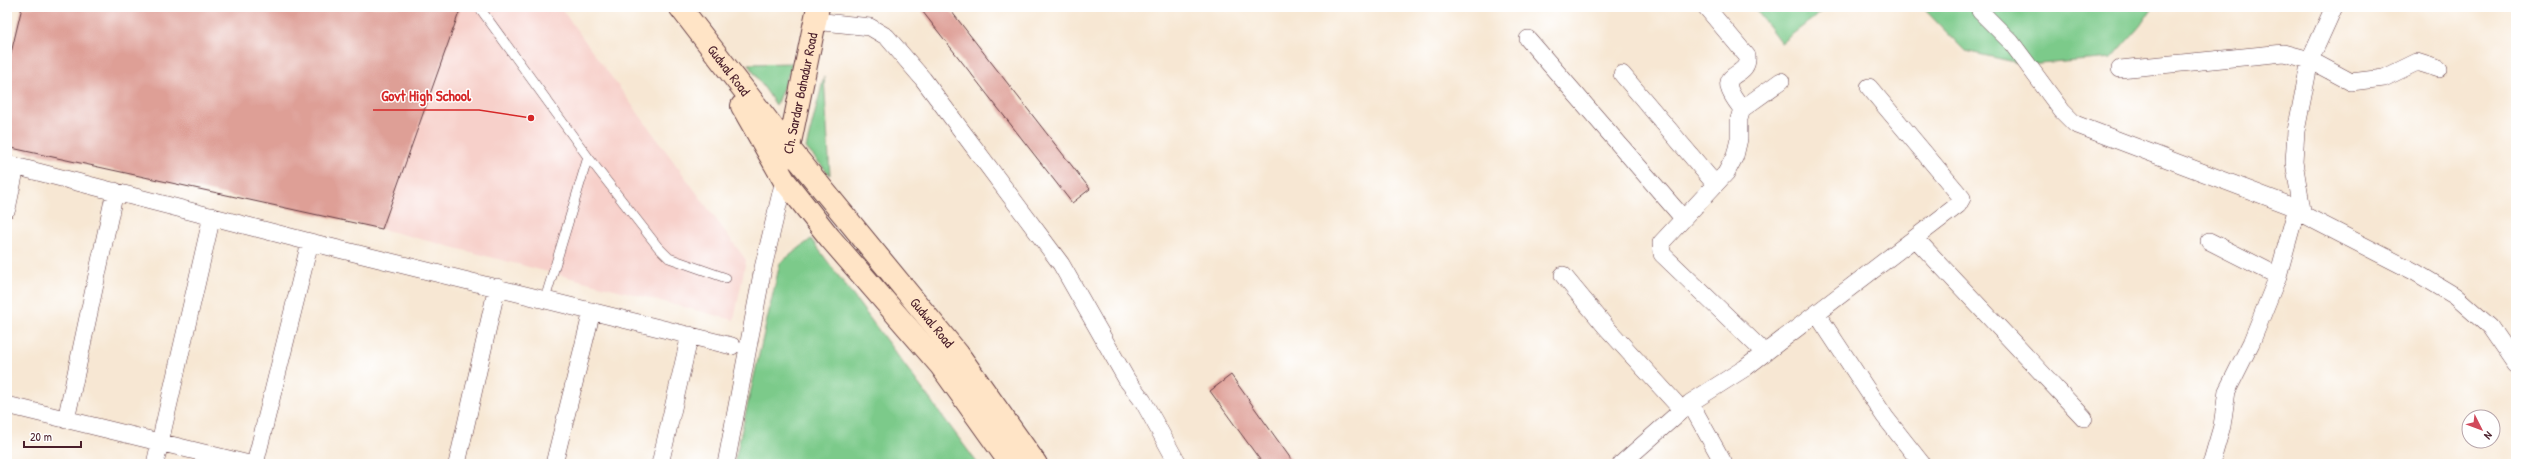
<svg xmlns="http://www.w3.org/2000/svg" width="2523" height="471" viewBox="0 0 2523 471" font-family="'Patrick Hand',sans-serif">
  <style>
    .built { fill: #f7d0ca }
    .green { fill: #7bca8a; stroke: #62745a }
    .building { fill: #de9f96 }
    .lines { fill: none; stroke-linecap: round; stroke-linejoin: round }
    .service-casing { stroke: #643d44; stroke-width: 10 }
    .minor-casing { stroke: #643d44; stroke-width: 18 }
    .secondary-casing { stroke: #643d44; stroke-width: 24 }
    .service { stroke: #fff; stroke-width: 9 }
    .minor { stroke: #fff; stroke-width: 17 }
    .secondary { stroke: #ffe4c6; stroke-width: 22 }
    .labels { text-anchor: middle; stroke-width: 3; stroke-linejoin: round; paint-order: stroke }
    .street-label { font-size: 14px; fill: #4a1f2b; stroke: #fff }
    .leader { fill: none; stroke: #d62828; stroke-width: 1.5 }
    .callout-dot { fill: #d62828; stroke: #fff; stroke-width: 1.5 }
    .callout-label { font-size: 15px; text-anchor: middle; font-weight: bold; fill: #d62828; stroke: #fff; stroke-width: 3; stroke-linejoin: round; paint-order: stroke }
  </style>
  <rect width="100%" height="100%" fill="#fff"/>
  <filter id="ink" filterUnits="userSpaceOnUse"><feTurbulence type="fractalNoise" baseFrequency=".025" numOctaves="2"/><feDisplacementMap in="SourceGraphic" scale="8" xChannelSelector="R" yChannelSelector="G"/><feConvolveMatrix kernelMatrix="1 2 1 2 8 2 1 2 1" color-interpolation-filters="sRGB"/></filter>
  <filter id="wash" filterUnits="userSpaceOnUse"><feTurbulence type="fractalNoise" baseFrequency=".012" numOctaves="4" result="noise"/><feDisplacementMap in="SourceGraphic" scale="16" xChannelSelector="R" yChannelSelector="G"/><feGaussianBlur stdDeviation="0.9" result="paint"/><feColorMatrix in="noise" values="0 0 0 0 0 0 0 0 0 0 0 0 0 0 0 0 0 1.4 0 .05"/><feComposite in="paint" operator="in"/></filter>
  <g filter="url(#wash)">
    <rect width="100%" height="100%" fill="#f7e7d3"/>
    <path class="built" d="M461,7H560L746,260L734,320L382,229Z"/>
    <path class="green" d="M1754,7H1828L1781,43Z
      M1922,7H2153L2140,26L2112,58L2028,65L1965,51Z
      M793,63L776,105L748,64Z
      M824,77L830,175L806,148Z
      M811,239L978,464H734L780,263Z"/>
    <g id="blocks">
      <path class="building" d="M22,7H461L382,229L7,147V70Z
        M919,7H948L1090,189L1072,203Z
        M1231,375L1291,459L1285,464H1263L1210,391Z"/>
    </g>
  </g>
  <g filter="url(#ink)">
    <use href="#blocks" fill-opacity="0" stroke="#643d44" stroke-width="1"/>
    <g class="lines">
      <defs>
        <path id="service" d="M479,7L588,157L658,247L669,258L726,278
          M545,299L588,157"/>
        <path id="minor" d="M1706,7L1747,56C1750,82 1708,67 1742,109
          M1980,11L2011,42L2062,111L2075,124L2302,210
          M815,21L870,27L887,37L923,79L1061,264L1127,380L1143,401L1178,464
          M1528,39L1683,218
          M2120,69L2284,53L2310,60L2351,82L2384,78L2417,62L2439,69
          M1622,74L1715,184
          M7,164L310,242L732,346
          M7,209L16,166
          M2296,211L2415,272L2455,296L2490,327L2516,365
          M1915,238L2084,418
          M2209,241L2278,276
          M1563,275L1606,327L1682,410
          M1817,314L1885,417L1922,464
          M1765,353L1662,254L1661,243L1726,173L1735,156L1739,139V119L1742,109L1781,81
          M1690,403L1724,464
          M7,405L249,464
          M66,420L115,191
          M155,464L212,216
          M255,464L310,242
          M457,464L497,287
          M554,464L592,311
          M660,464L690,335
          M726,464L763,268L784,180
          M1621,464L1690,403L1745,368L1958,205L1962,198L1869,87
          M2211,464L2222,426L2227,391L2251,343L2278,276L2296,211L2302,210L2294,162L2296,131L2310,60L2334,7"/>
        <g id="secondary">
          <path id="s1" d="M680,7L788,147L958,354L1036,464"/>
          <path d="M742,106L784,180L830,238L941,366L1011,464"/>
          <path id="s2" d="M787,157L818,7"/>
        </g>
      </defs>
      <use href="#service" class="service-casing"/>
      <use href="#minor" class="minor-casing"/>
      <use href="#secondary" class="secondary-casing"/>
      <use href="#service" class="service"/>
      <use href="#minor" class="minor"/>
      <use href="#secondary" class="secondary"/>
    </g>
  </g>
  <g class="labels">
    <g class="street-label">
      <text dy="5" stroke="none"><textPath href="#s1" startOffset="80">Gudwal Road</textPath></text>
      <text dy="5" stroke="none"><textPath href="#s2" startOffset="65">Ch. Sardar Bahadur Road</textPath></text>
      <text dy="5" stroke="none"><textPath href="#s1" startOffset="404">Gudwal Road</textPath></text>
    </g>
  </g>
  <path class="leader" d="M531 118L479 110H373"/>
  <circle class="callout-dot" cx="531" cy="118" r="4"/>
  <g class="callout-label">
    <text x="426" y="101">Govt High School</text>
  </g>
  <rect width="2523" height="471" fill="none" stroke="#fff" stroke-width="24"/>
  <g transform="translate(2481 429) rotate(132)"><circle r="19" fill="#ffffff" stroke="#b7a5aa"/>
  <path d="M0-3L7 15L0 10L-7 15Z" fill="#d1495b"/>
  <text y="-6" font-size="11" font-weight="bold" text-anchor="middle" fill="#4a1f2b">N</text>
  </g>
  <path d="M24 441v6h57v-6" fill="none" stroke="#4a1f2b" stroke-width="2"/>
  <text x="30" y="441" font-size="12" fill="#4a1f2b" stroke="#ffffff" stroke-width="3" paint-order="stroke">20 m</text>
</svg>
